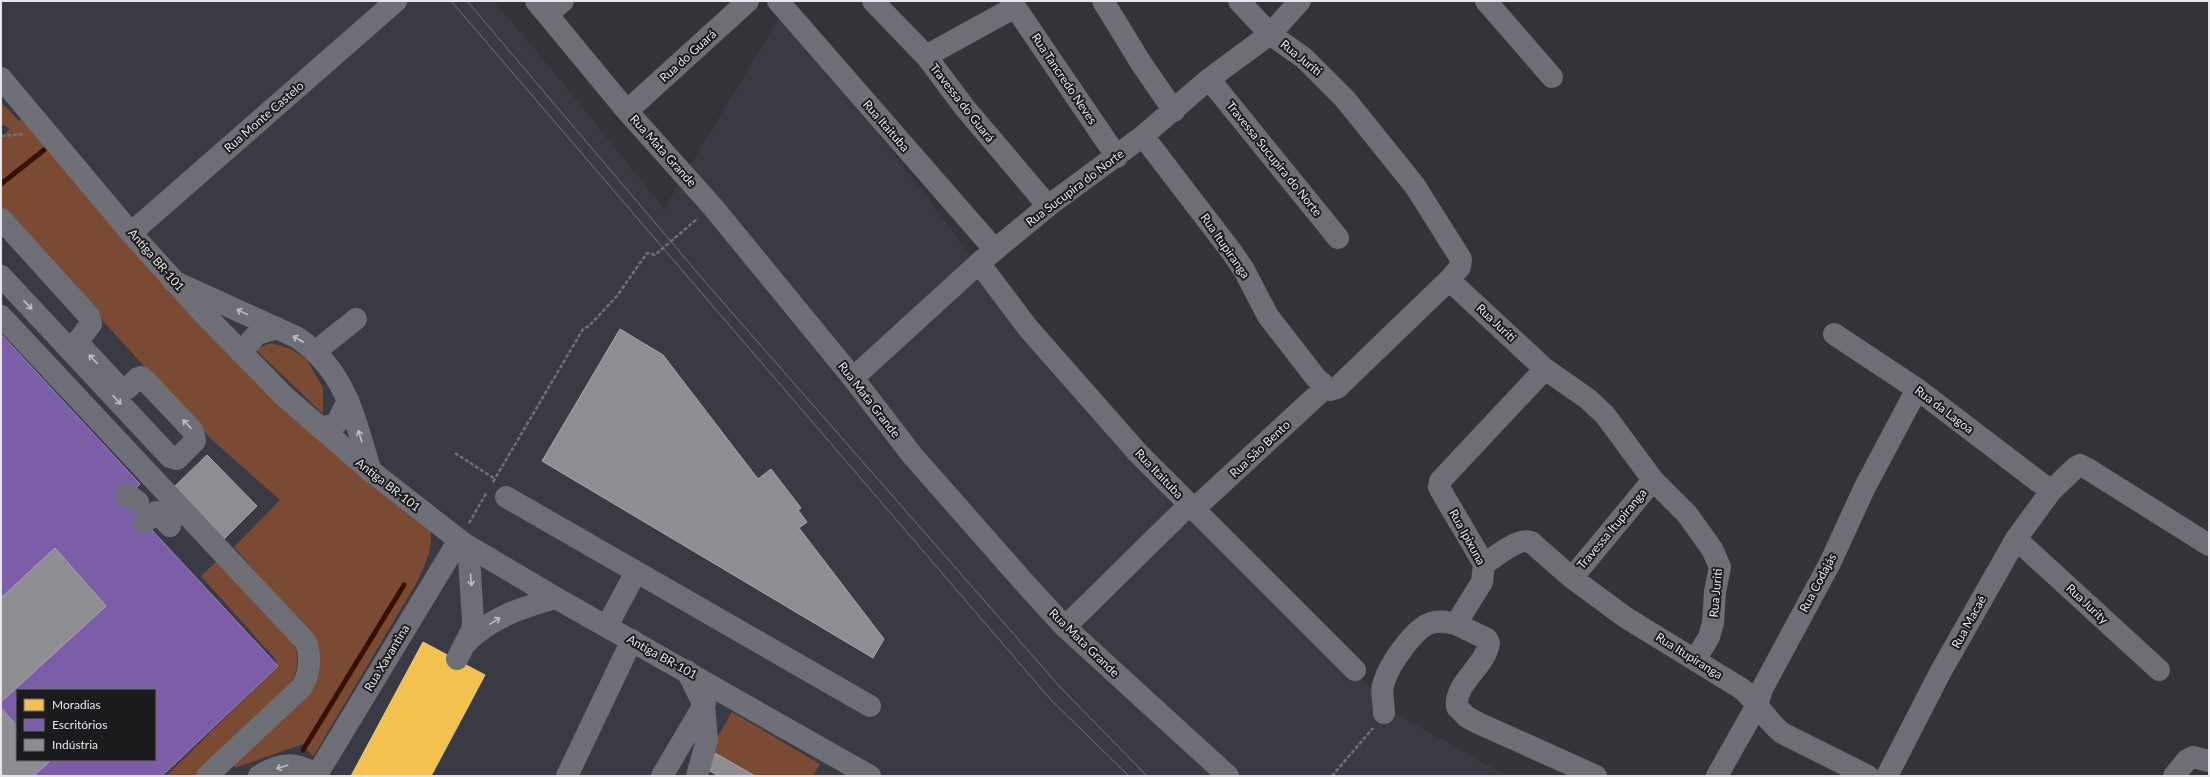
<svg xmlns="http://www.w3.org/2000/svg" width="2210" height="777" viewBox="0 0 2210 777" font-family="Lato,sans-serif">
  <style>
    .built { fill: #3a3a45; fill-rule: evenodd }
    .green { fill: #7a4a32 }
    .homes { fill: #f2c14e; stroke: #efcc7d }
    .offices { fill: #7b5ea7; stroke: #9b87bb; fill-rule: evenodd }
    .industry { fill: #8d8d92; stroke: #a8a8ad }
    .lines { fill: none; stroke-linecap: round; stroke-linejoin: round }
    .stream { stroke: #351105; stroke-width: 5 }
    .path { stroke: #707074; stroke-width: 2.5; stroke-dasharray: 4 2; stroke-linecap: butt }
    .minor { stroke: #6e6e76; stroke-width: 22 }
    .major { stroke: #6f6f78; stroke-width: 22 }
    .tram { stroke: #707074; stroke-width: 1 }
    .oneway { stroke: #bdbdc2 }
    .labels { text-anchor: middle; stroke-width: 4; stroke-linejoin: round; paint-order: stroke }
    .street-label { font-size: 12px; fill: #e7e7eb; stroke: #1b1b1e }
  </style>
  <rect width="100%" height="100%" fill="#343438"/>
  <path class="built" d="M1,1H494L561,81L664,209L785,8L991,283L1391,711L1507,776H1ZM17,690H155V760H17Z"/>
  <path class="green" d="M1,102L19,121L30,111L173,281L429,517C434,545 429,557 417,582L313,757L303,744L235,768L234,762L309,692L313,638L234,547L280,500L212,440L1,210V137L10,129L1,124Z
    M271,343L291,349L307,360L323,388V414L255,349Z
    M219,559L294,643C299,659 298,672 290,686L199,776H166L277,667L276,660L201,576Z
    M732,712L820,764L813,776H755L710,750Z"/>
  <path class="homes" d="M423,642L485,675L431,776H351Z"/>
  <path class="offices" d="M1,334L140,484L124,500L278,666L162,776H1ZM17,690H155V760H17Z"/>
  <path class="industry" d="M620,329L663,355L758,479L771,469L801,508L798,510L807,522L799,528L884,639L873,658L542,461Z
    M207,455L257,506L223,540L173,488Z
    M55,548L106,606L1,702V598Z
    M1,708L17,726V760H47L49,762L33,776H1Z
    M715,753L755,776H719L706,769Z"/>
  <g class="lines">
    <path class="stream" d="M1,184L44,150
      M303,750L404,585"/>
    <path class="path" d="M1,136L24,134
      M455,453L495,479
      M493,482L583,329L589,326L617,296L647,253L655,255L698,218
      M469,523L487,492
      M1332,776L1373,728"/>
    <path class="minor" d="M536,1L627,111L712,206L853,378L912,455L1022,580L1065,627L1228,776
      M778,1L995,250
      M873,1L926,56L965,108L1048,206
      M1011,1L1117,157
      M1103,1L1141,63L1174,111
      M1239,1L1270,34L1304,58L1345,99L1415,186L1461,259L1460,267L1449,280L1545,369L1588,399L1605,415L1653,480L1687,514L1712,549L1720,567L1715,592L1713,623L1709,637L1695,660
      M1486,1L1552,77
      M548,14L563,1
      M926,56L1015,7
      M1209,79L1338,238
      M627,111L748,1
      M1143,136L1231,251L1244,270L1268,316L1316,378L1330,390L1337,388L1449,280
      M1,219L89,316L91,324L78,341L79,344L119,387L128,388L138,378L141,377L145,380L193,431L195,441L177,459L170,457L1,276
      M131,233L396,1
      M979,263L1028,328L1138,453L1355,670
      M173,281L298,338C347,373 354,417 371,472
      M1,316L306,642C311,658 310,673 302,687L207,776
      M1834,334L1917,389L2051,491
      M316,351L356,319
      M241,352L257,334L277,328
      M853,378L979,263L1048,206L1143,136L1209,79L1270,34L1300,1
      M318,426L326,427L337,423L348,400
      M127,497V494L138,502
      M506,497L870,706
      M1194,509L1325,388
      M144,523L156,512L170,526
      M2016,539L2159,670
      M1484,564C1495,557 1519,537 1531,542L1572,578L1625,617L1742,689C1757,702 1766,720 1782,733L1868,776
      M1572,578L1653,480
      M1456,624L1487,639L1489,643C1486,666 1454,683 1457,707L1467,717L1478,723L1596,776
      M607,626L636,572
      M1065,627L1189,505
      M465,644C489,618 523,607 556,598
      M457,659L472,630L473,621L469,557L463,543
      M687,671L704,705L707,740L697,776
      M1384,713C1384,702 1380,692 1384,682C1389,665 1414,628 1431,623C1440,620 1448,622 1456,624L1482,582L1484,564L1441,491L1439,487L1440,481L1545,369
      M259,776C279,763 296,761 316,775
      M316,776L459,540
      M567,776L632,640
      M662,776L705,703
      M1717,776L1757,705L1762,689L1830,563L1864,489L1917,389
      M1887,776L1941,671L2016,539L2051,491L2076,467L2080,465L2088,469L2209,545
      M2174,776L2187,760L2193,757L2209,761"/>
    <path class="major" d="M1,78L131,233L202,312L284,396L367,468L463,543L556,598L870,776"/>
    <path class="tram" d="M451,1L1051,700L1129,776
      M467,1L707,284L1060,687L1147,776"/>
  </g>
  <defs><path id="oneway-shaft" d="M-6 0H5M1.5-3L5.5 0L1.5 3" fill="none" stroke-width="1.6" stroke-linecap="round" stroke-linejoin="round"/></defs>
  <g class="oneway">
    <use href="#oneway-shaft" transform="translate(28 305) rotate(47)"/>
    <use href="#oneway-shaft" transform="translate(242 312) rotate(-155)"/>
    <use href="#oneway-shaft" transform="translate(298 339) rotate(-150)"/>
    <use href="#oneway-shaft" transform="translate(93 359) rotate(-133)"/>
    <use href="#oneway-shaft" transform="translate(117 400) rotate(47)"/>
    <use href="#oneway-shaft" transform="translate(187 424) rotate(-133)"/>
    <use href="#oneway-shaft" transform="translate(360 436) rotate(-107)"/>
    <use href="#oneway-shaft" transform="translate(471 580) rotate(85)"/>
    <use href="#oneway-shaft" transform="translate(495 621) rotate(-31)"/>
    <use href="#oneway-shaft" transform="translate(282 767) rotate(163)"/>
  </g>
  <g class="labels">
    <g class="street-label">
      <text transform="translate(688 56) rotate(-42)" y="4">Rua do Guará</text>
      <text transform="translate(1301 58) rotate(39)" y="4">Rua Juriti</text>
      <text transform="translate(1064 79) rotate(56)" y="4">Rua Tancredo Neves</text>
      <text transform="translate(962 103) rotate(52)" y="4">Travessa do Guará</text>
      <text transform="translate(264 117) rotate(-41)" y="4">Rua Monte Castelo</text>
      <text transform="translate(886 126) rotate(49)" y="4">Rua Itaituba</text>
      <text transform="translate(663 151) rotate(48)" y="4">Rua Mata Grande</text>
      <text transform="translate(1274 159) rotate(51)" y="4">Travessa Sucupira do Norte</text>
      <text transform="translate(1075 188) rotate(-37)" y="4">Rua Sucupira do Norte</text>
      <text transform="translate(1225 246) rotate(55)" y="4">Rua Itupiranga</text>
      <text transform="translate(156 260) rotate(49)" y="4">Antiga BR-101</text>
      <text transform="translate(1496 323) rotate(43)" y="4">Rua Juriti</text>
      <text transform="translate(869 400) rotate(52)" y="4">Rua Mata Grande</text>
      <text transform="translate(1944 410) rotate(37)" y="4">Rua da Lagoa</text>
      <text transform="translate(1260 449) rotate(-43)" y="4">Rua São Bento</text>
      <text transform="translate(1159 474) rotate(46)" y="4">Rua Itaituba</text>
      <text transform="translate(388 485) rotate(38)" y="4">Antiga BR-101</text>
      <text transform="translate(1612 529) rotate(-50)" y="4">Travessa Itupiranga</text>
      <text transform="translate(1467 537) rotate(61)" y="4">Rua Ipixuna</text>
      <text transform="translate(1818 583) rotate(-62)" y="4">Rua Codajás</text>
      <text transform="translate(1716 593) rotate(-85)" y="4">Rua Juriti</text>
      <text transform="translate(2087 604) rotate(43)" y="4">Rua Jurity</text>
      <text transform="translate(1969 622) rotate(-61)" y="4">Rua Macaé</text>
      <text transform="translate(1084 643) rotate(44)" y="4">Rua Mata Grande</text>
      <text transform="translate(1689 656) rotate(32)" y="4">Rua Itupiranga</text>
      <text transform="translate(662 657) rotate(29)" y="4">Antiga BR-101</text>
      <text transform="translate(387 658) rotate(-59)" y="4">Rua Xavantina</text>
    </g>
  </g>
  <rect width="2210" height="777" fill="none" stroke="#e7e7eb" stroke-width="4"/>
  <rect x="16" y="689" width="140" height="72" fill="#1b1b1e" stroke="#6d6d70"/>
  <rect x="24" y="699" width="20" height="12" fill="#f2c14e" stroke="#6d6d70"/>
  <text x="52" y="709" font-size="12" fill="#e7e7eb">Moradias</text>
  <rect x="24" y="719" width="20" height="12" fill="#7b5ea7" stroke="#6d6d70"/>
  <text x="52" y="729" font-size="12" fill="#e7e7eb">Escritórios</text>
  <rect x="24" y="739" width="20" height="12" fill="#8d8d92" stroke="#6d6d70"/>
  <text x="52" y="749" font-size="12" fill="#e7e7eb">Indústria</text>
</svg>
